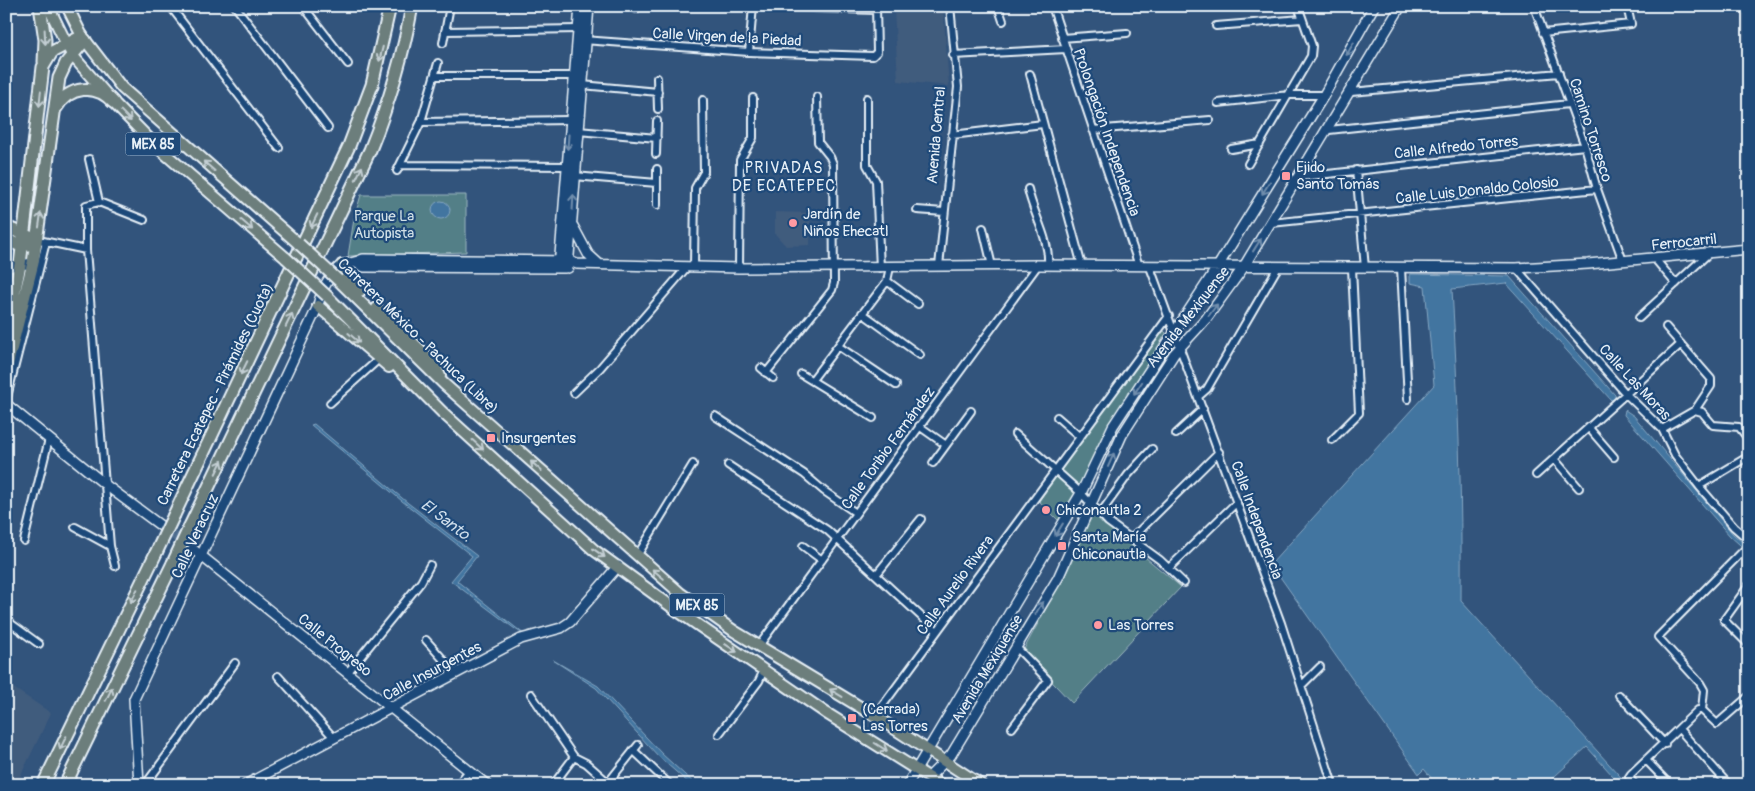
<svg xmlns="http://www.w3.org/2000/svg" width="1755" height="791" viewBox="0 0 1755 791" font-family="Pangolin,sans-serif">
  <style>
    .built { fill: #405b7d }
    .green { fill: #537f87; stroke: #9eb8c0 }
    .water { fill: #4375a0; stroke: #85a7c3 }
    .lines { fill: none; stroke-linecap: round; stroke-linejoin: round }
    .secondary-tunnel { stroke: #4d6c8f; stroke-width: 9; stroke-dasharray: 9 4.5; stroke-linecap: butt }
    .street-casing { stroke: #e8f1f8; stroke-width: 10 }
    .secondary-casing { stroke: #e8f1f8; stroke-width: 12 }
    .primary-casing { stroke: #e8f1f8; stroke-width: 14 }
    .highway-casing { stroke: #e8f1f8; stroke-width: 15 }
    .street { stroke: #1f4a7a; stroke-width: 6 }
    .secondary { stroke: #1f4a7a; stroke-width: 9 }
    .primary { stroke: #6c7e7c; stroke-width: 10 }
    .highway { stroke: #6c7e7c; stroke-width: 11 }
    .primary-bridge-casing { stroke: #e8f1f8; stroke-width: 14; stroke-linecap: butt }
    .highway-bridge-casing { stroke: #e8f1f8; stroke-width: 15; stroke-linecap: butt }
    .primary-bridge { stroke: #6c7e7c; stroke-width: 10 }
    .highway-bridge { stroke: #6c7e7c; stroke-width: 11 }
    .oneway { stroke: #c3ced3 }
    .oneway2 { stroke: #6f8dac }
    .poi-dot { fill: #ff9aa2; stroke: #1f4a7a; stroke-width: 2 }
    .labels { text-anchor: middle; stroke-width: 4.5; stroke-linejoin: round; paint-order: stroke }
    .shield { fill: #1f4a7a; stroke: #acbfd2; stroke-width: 1 }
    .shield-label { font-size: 14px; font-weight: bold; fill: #e8f1f8 }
    .street-label { font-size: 15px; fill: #e8f1f8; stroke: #1f4a7a }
    .poi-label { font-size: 15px; fill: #e8f1f8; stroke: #1f4a7a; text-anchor: start }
    .park-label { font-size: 15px; fill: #d2e0e7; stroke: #1f4a7a }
    .neighbourhood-label { font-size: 16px; letter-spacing: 1px; fill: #e8f1f8; stroke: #1f4a7a }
    .water-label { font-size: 16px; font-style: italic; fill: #cfdeeb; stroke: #1f4a7a }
  </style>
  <rect width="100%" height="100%" fill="#32547c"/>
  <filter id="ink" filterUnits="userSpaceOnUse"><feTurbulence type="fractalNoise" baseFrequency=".02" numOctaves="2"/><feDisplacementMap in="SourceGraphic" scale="10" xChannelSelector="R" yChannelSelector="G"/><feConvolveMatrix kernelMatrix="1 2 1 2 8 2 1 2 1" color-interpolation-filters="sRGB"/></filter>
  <g filter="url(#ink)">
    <path class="built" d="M897,6H943L949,86L898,81L894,9Z
      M775,212L810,213V245L786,246L775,234Z
      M6,683L51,713L16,785H6Z"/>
    <path class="green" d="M361,195H466V252L348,256L354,219Z
      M1162,329L1166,333L1111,423L1079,488L1059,521L1039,501L1120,383Z
      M1092,513L1181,587L1072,703L1023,651L1061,581Z"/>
    <path class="water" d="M432 210a9 9 0 1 1 18 0a9 9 0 1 1-18 0Z
      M1410,274L1509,276L1615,395V399L1611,400L1506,283L1452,289C1458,393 1462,496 1461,601L1628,785H1621L1587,747L1545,785H1437L1424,769L1419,774L1271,564L1434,385L1425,286L1410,283Z
      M1625,410L1634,416L1733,534L1749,548V553L1730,536L1624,415Z
      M314,424L408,503L477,556L457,581L525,635L515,629L451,581L472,556L402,501L311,425Z
      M553,660L598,686L662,754L696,785H691L659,757L596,688Z"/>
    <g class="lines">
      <path class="secondary-tunnel" d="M163,527L186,545"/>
      <defs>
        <path id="street" d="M170,6L279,148
          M235,6L328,128
          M303,6L348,64
          M747,6L876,10
          M998,6L1003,21
          M1052,6L1139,266
          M1534,6L1585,146L1597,189L1623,261
          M636,9V6
          M1216,26L1302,19
          M445,31L578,29
          M1543,33L1631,24L1627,6
          M1062,38L1127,33
          M583,40L749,52L873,56L877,52L876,6
          M443,43L450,6
          M749,52L753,6
          M953,55L1066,49
          M1030,74L1082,266
          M435,76H574
          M657,78L658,109
          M582,85L658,92
          M1351,92L1559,73
          M867,98V165L876,181L880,268
          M1218,103L1289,95H1324
          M421,122L569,120
          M1093,130L1210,120
          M1329,130L1569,104
          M578,131L657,138
          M952,135L1043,124
          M1231,149L1260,144
          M656,154L657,121
          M89,159L99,202
          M1248,164L1311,56L1312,46L1298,6
          M401,165L566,166
          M1356,170L1365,268
          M397,171L421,122L438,63
          M574,176L657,183
          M1300,177L1585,146
          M1028,189C1033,214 1050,239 1048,265
          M657,205V169
          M917,210L944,212
          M1271,223L1597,189
          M983,228L992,266
          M43,241L86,250
          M1655,259L1676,284
          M939,266L958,87L950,6
          M694,267L695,188L704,172L703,100
          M1150,267L1281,623L1333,785
          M739,268L740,160L753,138V98
          M1401,268L1408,399
          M1516,268L1627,395L1662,429L1675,455L1699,486L1734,527L1749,540
          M887,281L918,304
          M862,313L920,355
          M1639,318L1709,253
          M1666,327L1711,379V386L1695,410
          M838,346L896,385
          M761,368L773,378
          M766,373L832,290L834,283L833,164L830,157L818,142L817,97
          M801,374L873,418
          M812,380L887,281L890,267
          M574,393L600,368L687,267
          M1199,396L1207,389L1278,267
          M6,401L46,242
          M330,403L379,359
          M715,416L804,474L824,491L856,513
          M1057,417L1080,437
          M919,426L946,445
          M1589,428L1614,457
          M1662,429L1695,410L1702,412L1713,425L1739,427L1749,440
          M1015,434L1081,493L1108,522L1160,560L1184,583
          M1176,434L1203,409
          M1332,440L1359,413L1352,268
          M1555,460L1579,488
          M933,463L971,411
          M728,465L827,530L937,631
          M1536,475L1681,344
          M1699,486L1749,456
          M1100,514L1128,475L1152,449
          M75,527L110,546
          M1131,539L1219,452
          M24,541L49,439
          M803,546L822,560
          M637,556L693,464
          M115,566L110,546L86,250V205L99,202L144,220
          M1169,568L1237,502
          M876,575L921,519
          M1749,585L1724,620L1749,645
          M6,620L39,644
          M426,640L456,674
          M758,647L1038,265
          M348,672L421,582L430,565
          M278,676L334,738
          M1302,685L1320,667
          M531,694L574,757L586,763L611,785
          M1619,695L1665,744
          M1702,710L1704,690L1700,683L1658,637L1749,545
          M1702,710L1717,724L1749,696
          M875,716L1169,316
          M1012,728L1048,680L1016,647
          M1679,729L1729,785
          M719,734L759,681L764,670
          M633,750L670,785
          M1746,759L1749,756
          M1646,760L1670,785
          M607,784L638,745
          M145,785L235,663
          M457,785L469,771
          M553,785L574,757
          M1635,785L1629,777L1631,774L1698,710H1702"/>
        <path id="secondary" d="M573,226L588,254L599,264
          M356,263L364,267L565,268
          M6,267L33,263
          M559,268L580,6
          M568,268L589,6
          M6,404L107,486L161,526
          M189,546L487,785
          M929,777L951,755L1058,578L1122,435L1174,354L1206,319L1243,268L1401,6
          M139,785L134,699L318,306C320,294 331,269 343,265C350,262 356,263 363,259L569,261L577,264L739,268L1038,265L1516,268L1588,264L1749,249
          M245,785L521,639L561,628L570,622L618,566
          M907,785L1081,493L1113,426L1218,266L1324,95L1374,6"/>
        <path id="primary" d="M48,6L72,55L113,102L155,145L286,258
          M67,6L82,36L122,88L299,244
          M342,265L346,277L360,291
          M338,280L444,384L680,593L734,631L875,716L981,785
          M327,296L442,412L594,550L679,612L826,713L941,785
          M318,306L389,367
          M377,308L434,363L440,376"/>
        <path id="highway" d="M40,6L45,40L44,62
          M56,108C69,86 96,83 113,102
          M6,227L30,237
          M6,240L19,245H28
          M6,331L20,265L43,67L52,52L82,36
          M6,370L33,263L59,78L66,63L85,40
          M174,515L349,146L372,85L390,6
          M190,526L370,150C389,103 403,56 412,6
          M43,785L156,553
          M65,785L173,563"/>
      </defs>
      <use href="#street" class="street-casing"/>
      <use href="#secondary" class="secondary-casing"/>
      <use href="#primary" class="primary-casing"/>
      <use href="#highway" class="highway-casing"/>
      <use href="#street" class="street"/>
      <use href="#secondary" class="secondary"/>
      <use href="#primary" class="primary"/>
      <use href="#highway" class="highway"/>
      <defs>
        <path id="primary-bridge" d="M299,244L338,280
          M286,258L327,296"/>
        <path id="highway-bridge" d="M156,553L174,515
          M173,563L190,526"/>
      </defs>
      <use href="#primary-bridge" class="primary-bridge-casing"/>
      <use href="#highway-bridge" class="highway-bridge-casing"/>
      <use href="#primary-bridge" class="primary-bridge"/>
      <use href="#highway-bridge" class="highway-bridge"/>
    </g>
    <defs><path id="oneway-shaft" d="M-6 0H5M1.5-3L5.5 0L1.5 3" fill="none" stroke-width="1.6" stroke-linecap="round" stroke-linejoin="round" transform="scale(1.25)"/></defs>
    <g class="oneway">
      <use href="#oneway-shaft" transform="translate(45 37) rotate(87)"/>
      <use href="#oneway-shaft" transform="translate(381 54) rotate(104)"/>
      <use href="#oneway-shaft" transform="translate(40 99) rotate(96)"/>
      <use href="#oneway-shaft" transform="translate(126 116) rotate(46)"/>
      <use href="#oneway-shaft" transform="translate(209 166) rotate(-139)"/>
      <use href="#oneway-shaft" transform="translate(359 173) rotate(-64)"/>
      <use href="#oneway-shaft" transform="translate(40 220) rotate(-82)"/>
      <use href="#oneway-shaft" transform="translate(314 221) rotate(116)"/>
      <use href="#oneway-shaft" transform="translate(247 225) rotate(41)"/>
      <use href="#oneway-shaft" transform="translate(289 320) rotate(-64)"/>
      <use href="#oneway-shaft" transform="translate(354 338) rotate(41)"/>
      <use href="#oneway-shaft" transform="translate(244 368) rotate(116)"/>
      <use href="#oneway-shaft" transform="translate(478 445) rotate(42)"/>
      <use href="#oneway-shaft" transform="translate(536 466) rotate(-138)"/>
      <use href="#oneway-shaft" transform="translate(219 467) rotate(-64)"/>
      <use href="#oneway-shaft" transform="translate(599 553) rotate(36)"/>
      <use href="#oneway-shaft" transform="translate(658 574) rotate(-140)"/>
      <use href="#oneway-shaft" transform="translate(134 596) rotate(116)"/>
      <use href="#oneway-shaft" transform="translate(731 648) rotate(34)"/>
      <use href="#oneway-shaft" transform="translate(836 693) rotate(-149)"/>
      <use href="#oneway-shaft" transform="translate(109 694) rotate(-64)"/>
      <use href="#oneway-shaft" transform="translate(63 743) rotate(116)"/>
      <use href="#oneway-shaft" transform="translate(881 747) rotate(32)"/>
    </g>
    <g class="oneway2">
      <use href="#oneway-shaft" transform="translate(1350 49) rotate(120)"/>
      <use href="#oneway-shaft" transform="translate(568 142) rotate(94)"/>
      <use href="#oneway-shaft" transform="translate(1266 188) rotate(122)"/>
      <use href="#oneway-shaft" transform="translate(573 202) rotate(-87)"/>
      <use href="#oneway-shaft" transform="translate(1257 245) rotate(-58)"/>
      <use href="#oneway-shaft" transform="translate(1213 310) rotate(-53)"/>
      <use href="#oneway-shaft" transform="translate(1138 388) rotate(124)"/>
      <use href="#oneway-shaft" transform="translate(1111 460) rotate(-66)"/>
      <use href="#oneway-shaft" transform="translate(1059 530) rotate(121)"/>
      <use href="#oneway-shaft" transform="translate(1039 608) rotate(-59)"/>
    </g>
  </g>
  <g class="poi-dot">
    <rect x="1281" y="171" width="10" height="10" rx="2.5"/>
    <circle cx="793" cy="223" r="5"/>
    <rect x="486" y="433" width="10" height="10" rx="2.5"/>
    <circle cx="1046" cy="510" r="5"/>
    <rect x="1057" y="541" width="10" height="10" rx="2.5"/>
    <circle cx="1098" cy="625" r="5"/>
    <rect x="847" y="713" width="10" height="10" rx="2.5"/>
  </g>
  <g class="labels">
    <g class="shield">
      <rect x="125.5" y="132.5" width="55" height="23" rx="4"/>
      <rect x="669.5" y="593.5" width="55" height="23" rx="4"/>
    </g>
    <g class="shield-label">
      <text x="153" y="149">MEX 85</text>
      <text x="697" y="610">MEX 85</text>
    </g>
    <g class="street-label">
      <text transform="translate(727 37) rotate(3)" y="5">Calle Virgen de la Piedad</text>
      <text transform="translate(1591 130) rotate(72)" y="5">Camino Torresco</text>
      <text transform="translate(1107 132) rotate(71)" y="5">Prolongación Independencia</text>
      <text transform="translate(936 135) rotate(-85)" y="5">Avenida Central</text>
      <text transform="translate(1456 147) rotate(-6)" y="5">Calle Alfredo Torres</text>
      <text transform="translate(1477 190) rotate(-6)" y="5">Calle Luis Donaldo Colosio</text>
      <text transform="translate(1684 242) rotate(-6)" y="5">Ferrocarril</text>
      <text transform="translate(1188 317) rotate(-52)" y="5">Avenida Mexiquense</text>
      <text transform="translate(418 336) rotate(44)" y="5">Carretera México - Pachuca (Libre)</text>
      <text transform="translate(1635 382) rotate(47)" y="5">Calle Las Moras</text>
      <text transform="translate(215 394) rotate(-64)" y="5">Carretera Ecatepec - Pirámides (Cuota)</text>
      <text transform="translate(888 448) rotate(-54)" y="5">Calle Toribio Fernández</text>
      <text transform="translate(1257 520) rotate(70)" y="5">Calle Independencia</text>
      <text transform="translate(195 536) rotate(-65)" y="5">Calle Veracruz</text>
      <text transform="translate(955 585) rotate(-54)" y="5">Calle Aurelio Rivera</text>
      <text transform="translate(335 645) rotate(39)" y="5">Calle Progreso</text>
      <text transform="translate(987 669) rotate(-59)" y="5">Avenida Mexiquense</text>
      <text transform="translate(432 671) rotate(-28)" y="5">Calle Insurgentes</text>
    </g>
    <g class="poi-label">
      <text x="1296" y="172">Ejido<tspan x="1296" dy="17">Santo Tomás</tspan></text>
      <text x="803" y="219">Jardín de<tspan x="803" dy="17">Niños Ehecatl</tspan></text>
      <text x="501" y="443">Insurgentes</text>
      <text x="1056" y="515">Chiconautla 2</text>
      <text x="1072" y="542">Santa María<tspan x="1072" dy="17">Chiconautla</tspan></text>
      <text x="1108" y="630">Las Torres</text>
      <text x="862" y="714">(Cerrada)<tspan x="862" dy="17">Las Torres</tspan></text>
    </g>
    <g class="park-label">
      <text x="384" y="221">Parque La<tspan x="384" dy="17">Autopista</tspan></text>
    </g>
    <g class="neighbourhood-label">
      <text x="784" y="173">PRIVADAS<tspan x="784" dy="18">DE ECATEPEC</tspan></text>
    </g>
    <g class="water-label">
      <text transform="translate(447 520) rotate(37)" y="6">El Santo.</text>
    </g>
  </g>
  <rect width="1755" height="791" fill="none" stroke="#1f4a7a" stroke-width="25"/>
  <rect x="12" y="12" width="1730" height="766" fill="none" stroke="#e8f1f8" stroke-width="2" filter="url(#ink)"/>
</svg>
